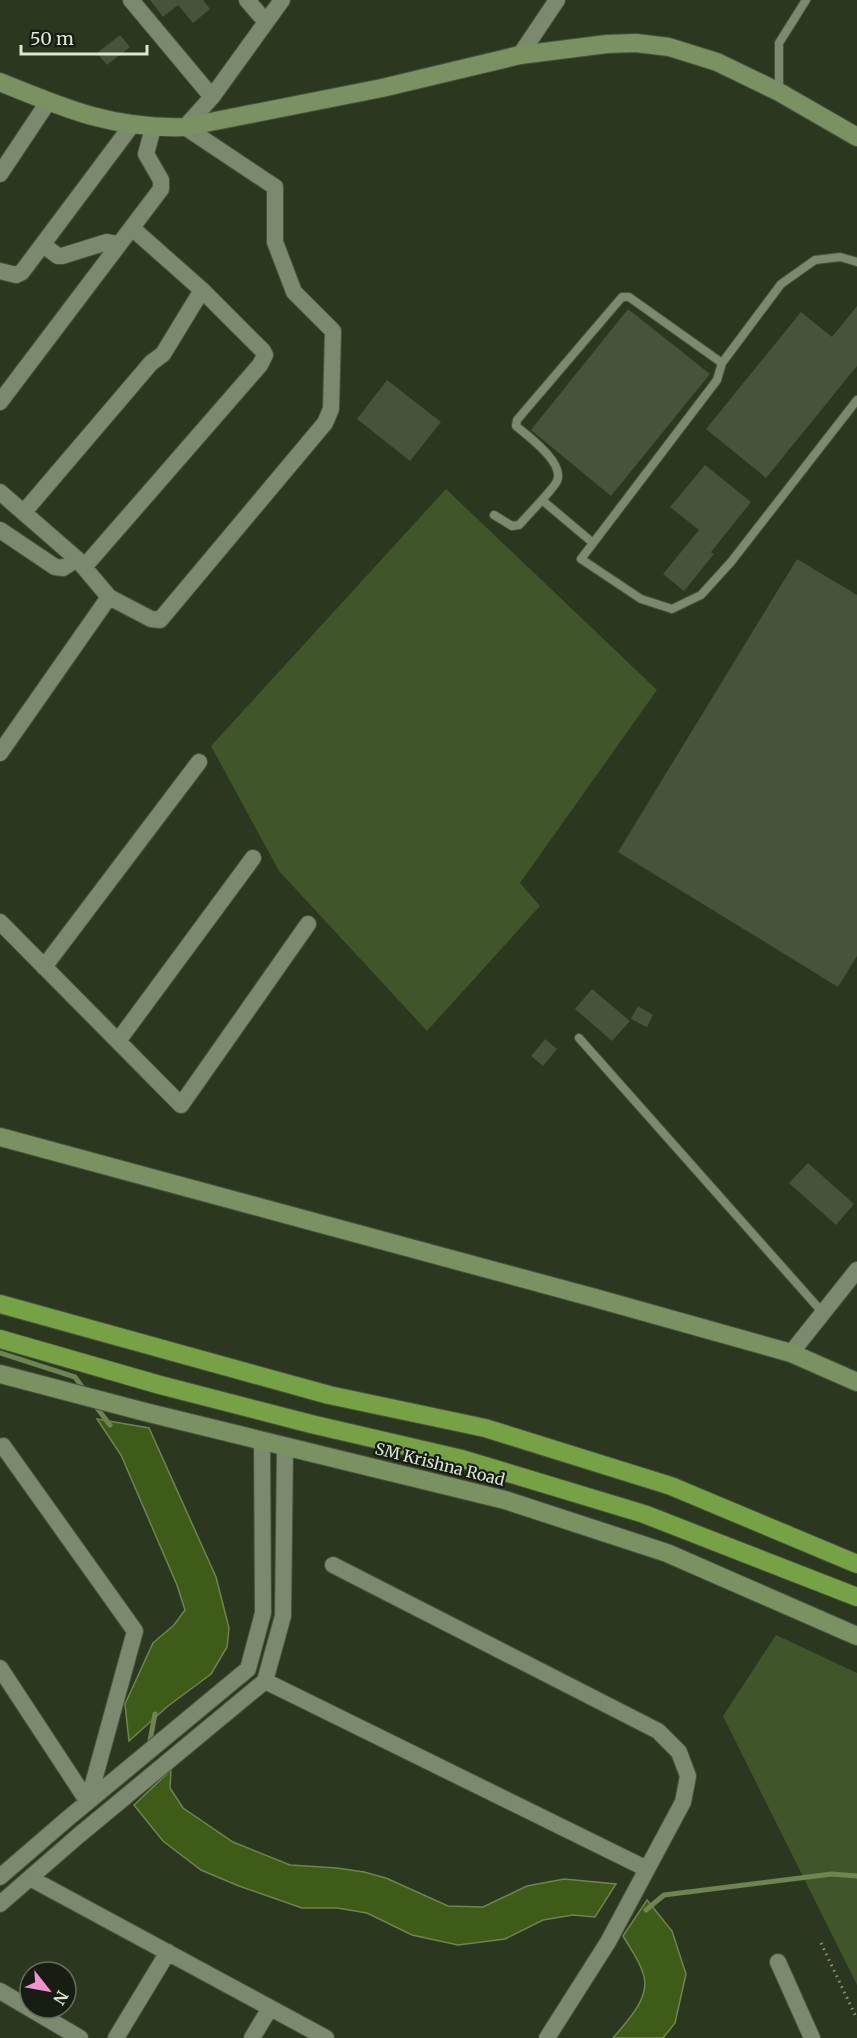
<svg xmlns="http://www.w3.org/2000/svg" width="857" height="2038" viewBox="0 0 857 2038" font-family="Merriweather,serif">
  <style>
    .green { fill: #41552a }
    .water { fill: #3e5b18; stroke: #6e8451; stroke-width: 1.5 }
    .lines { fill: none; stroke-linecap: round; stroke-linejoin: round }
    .stream { stroke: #6e8451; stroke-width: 5 }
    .building { fill: #47543b }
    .lane-casing { stroke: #48523d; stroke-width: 10 }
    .street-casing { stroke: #48523d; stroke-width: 18 }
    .secondary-casing { stroke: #48523d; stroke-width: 20 }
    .highway-casing { stroke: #48523d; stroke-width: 20 }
    .path { stroke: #8a9481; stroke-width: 3; stroke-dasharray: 1.5 4.5; stroke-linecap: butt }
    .lane { stroke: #7b8a6e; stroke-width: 8 }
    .street { stroke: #7b8a6e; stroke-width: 16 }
    .secondary { stroke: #7a9162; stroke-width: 18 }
    .highway { stroke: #76a145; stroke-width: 18 }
    .labels { text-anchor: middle; stroke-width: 4.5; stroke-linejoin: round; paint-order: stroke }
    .street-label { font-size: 16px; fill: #dde5d6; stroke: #171d12 }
  </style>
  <rect width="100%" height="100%" fill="#2b371f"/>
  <path class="green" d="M446,489L657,690L520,883L540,906L427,1031L279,871L211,746Z
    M776,1635L857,1673V1985L723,1716Z"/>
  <path class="water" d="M97,1419L149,1428L216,1577L229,1628L227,1647L211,1674L168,1706L129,1741L125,1704L153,1643L174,1625L185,1610L177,1585L121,1455Z
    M171,1770L170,1788L183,1808L233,1842L290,1865L337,1868L364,1872L386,1878L448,1906L483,1907L527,1886L564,1879L616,1884L595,1917L573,1915L543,1920L505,1939L458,1945L412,1935L367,1913L337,1908H302L239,1886L201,1870L163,1841L134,1805Z
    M647,1900L672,1931L686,1974L675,2023L663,2038H613C627,2021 652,1997 643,1973C639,1960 630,1948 623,1936Z"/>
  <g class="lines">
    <path class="stream" d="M0,1353L75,1377L85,1391
      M94,1404L110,1425
      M149,1746L155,1714
      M646,1910L664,1895L832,1874L857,1876"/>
  </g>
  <path class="building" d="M150,0H203L210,9L193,23L178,5L163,17Z
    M120,35L130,47L107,65L97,53Z
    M857,306V366L766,478L706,429L801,312L832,337Z
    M628,309L710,374L611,496L531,430Z
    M387,380L441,422L410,461L357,419Z
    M705,465L751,502L711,552L714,554L684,591L663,574L699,530L670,507Z
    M797,559L857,595V956L838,987L618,852Z
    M592,989L630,1021L612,1041L575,1009Z
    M638,1006L653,1015L647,1027L631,1019Z
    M545,1039L557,1049L543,1066L531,1056Z
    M808,1163L854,1204L836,1225L789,1183Z"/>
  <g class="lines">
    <defs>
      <path id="lane" d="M779,92V43L806,0
        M857,262L840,257L815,260L781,284L722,363L717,380L581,559L641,599L672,609L701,595L731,562L857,400
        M542,500C547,494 554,487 557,481C565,463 528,436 516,426L517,420L622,297H629L722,363
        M494,515L512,526L519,525L542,500L593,543
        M579,1038L823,1313"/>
      <path id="street" d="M131,0L212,97
        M247,0L266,22
        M520,55L557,0
        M0,174L48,102
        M43,245L58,256H62L107,242L118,244
        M0,271L16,275L22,272L132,125
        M0,402L161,189V180L146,154L153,128
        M0,492L77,559L109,597L151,619L160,620L325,423L331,409L333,331L294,292L275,242V187L185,127L212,97L282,0
        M24,512L151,363L163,354L202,290
        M0,530L55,567L63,568L77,559
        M85,566L260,365L265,355L263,351L202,290L132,228
        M0,753L109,597
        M0,922L181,1105L308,924
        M44,967L199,762
        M118,1041L253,858
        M791,1353L857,1270
        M0,1447L3,1446L135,1631L88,1802
        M333,1565L658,1731L679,1752L688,1776L683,1802L608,1942L547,2038
        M0,1668L88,1802
        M265,1681L647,1869
        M0,1877L66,1820L248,1669L263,1613L262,1441
        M30,1878L326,2038
        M0,1904L78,1836L265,1681L283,1616L285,1446
        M778,1962L812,2038
        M0,1991L80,2038
        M116,2038L168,1952
        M252,2038L270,2008"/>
      <path id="secondary" d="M0,82C66,109 112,129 185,127L382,88L520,55L607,44L636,43L669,47L717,62L779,92L857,137
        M0,1137L595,1298L791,1353L857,1382
        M0,1374L145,1412L505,1500L667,1553L857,1636"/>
      <path id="highway" d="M0,1304L329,1395L485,1428L671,1486L857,1564
        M0,1339L160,1385L311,1424L462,1459L644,1514L857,1597"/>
    </defs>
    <use href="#lane" class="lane-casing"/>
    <use href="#street" class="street-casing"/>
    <use href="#secondary" class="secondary-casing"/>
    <use href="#highway" class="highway-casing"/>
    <path class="path" d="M821,1943L857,2019"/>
    <use href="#lane" class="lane"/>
    <use href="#street" class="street"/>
    <use href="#secondary" class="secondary"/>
    <use href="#highway" class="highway"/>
  </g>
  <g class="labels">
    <g class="street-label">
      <text transform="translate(440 1464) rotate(14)" y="6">SM Krishna Road</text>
    </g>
  </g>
  <g transform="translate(48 1990) rotate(121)"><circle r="28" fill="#171d12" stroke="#666d60" stroke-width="1.5"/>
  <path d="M0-4.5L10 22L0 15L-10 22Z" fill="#f491d4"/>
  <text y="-9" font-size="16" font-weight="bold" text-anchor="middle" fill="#dde5d6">N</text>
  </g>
  <path d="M21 45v9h126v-9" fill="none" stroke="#dde5d6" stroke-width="3"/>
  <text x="30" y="45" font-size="18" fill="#dde5d6" stroke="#171d12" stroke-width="4.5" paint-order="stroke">50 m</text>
</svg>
